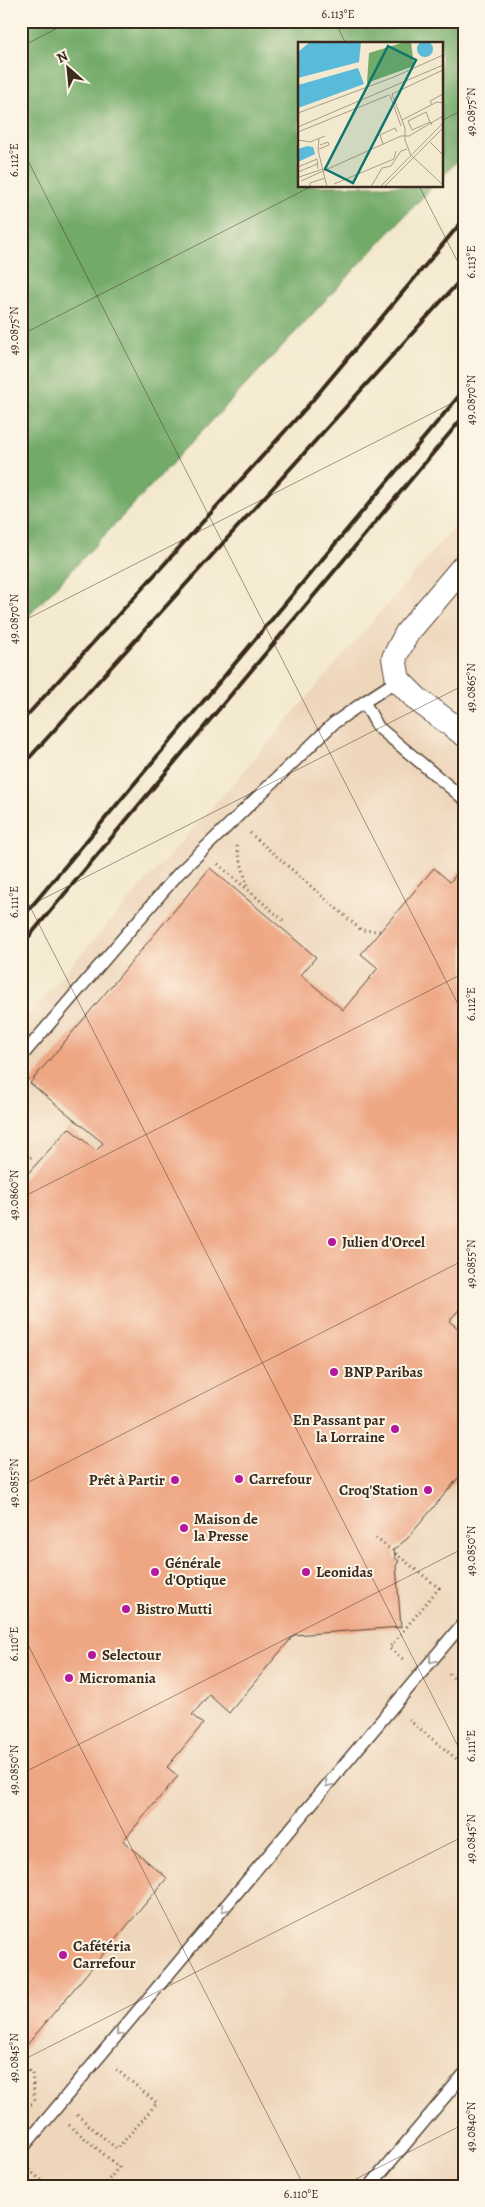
<svg xmlns="http://www.w3.org/2000/svg" width="485" height="2207" viewBox="0 0 485 2207" font-family="Alegreya,serif">
  <style>
    .built { fill: #eed6bb }
    .forest { fill: #72aa68; stroke: #566a43 }
    .building { fill: #eea683 }
    .lines { fill: none; stroke-linecap: round; stroke-linejoin: round }
    .lane-casing { stroke: #574738; stroke-width: 14 }
    .street-casing { stroke: #574738; stroke-width: 26 }
    .path { stroke: #574738; stroke-width: 3; stroke-dasharray: 1 4; stroke-linecap: butt }
    .lane { stroke: #fff; stroke-width: 11 }
    .street { stroke: #fff; stroke-width: 24 }
    .rail { stroke: #3b2a1e; stroke-width: 4 }
    .oneway { stroke: #a79f9a }
    .ticks { fill: none; stroke: #3b2a1e; stroke-width: 1; stroke-opacity: 0.45 }
    .poi-dot { fill: #b5179e; stroke: #fcf5e5; stroke-width: 2 }
    .labels { text-anchor: middle; stroke-width: 4; stroke-linejoin: round; paint-order: stroke }
    .poi-label { font-size: 15px; font-weight: bold; fill: #3b2a1e; stroke: #fcf5e5; text-anchor: start }
    .inset-road { fill: none; stroke: #a99d88; stroke-width: 1 }
    .view { fill: #0f766e; fill-opacity: 0.15; stroke: #0f766e; stroke-width: 2.5 }
    .inset-edge { fill: none; stroke: #3b2a1e; stroke-width: 2.5 }
    .neatline { fill: none; stroke: #3b2a1e; stroke-width: 2 }
    .ticks-label { font-size: 12px; text-anchor: middle; fill: #3b2a1e }
  </style>
  <rect width="100%" height="100%" fill="#fcf5e5"/>
  <filter id="ink" filterUnits="userSpaceOnUse"><feTurbulence type="fractalNoise" baseFrequency=".02" numOctaves="2"/><feDisplacementMap in="SourceGraphic" scale="10" xChannelSelector="R" yChannelSelector="G"/><feConvolveMatrix kernelMatrix="1 2 1 2 8 2 1 2 1" color-interpolation-filters="sRGB"/></filter>
  <filter id="wash" filterUnits="userSpaceOnUse"><feTurbulence type="fractalNoise" baseFrequency=".0096" numOctaves="4" result="noise"/><feDisplacementMap in="SourceGraphic" scale="20" xChannelSelector="R" yChannelSelector="G"/><feGaussianBlur stdDeviation="1.12" result="paint"/><feColorMatrix in="noise" values="0 0 0 0 0 0 0 0 0 0 0 0 0 0 0 0 0 1.4 0 .05"/><feComposite in="paint" operator="in"/></filter>
  <g filter="url(#wash)">
    <rect width="100%" height="100%" fill="#f3e9ce"/>
    <path class="built" d="M464,515V2186H21V1022L223,795Z"/>
    <path class="forest" d="M21,21H458L464,30V154L441,178V44H299V186H433L21,624Z"/>
    <g id="blocks">
      <path class="building" d="M464,865V1304L449,1321L464,1333V1471L407,1539L394,1549L395,1558L399,1561L396,1566L401,1627L294,1635L229,1713L209,1695L192,1715L203,1724L167,1767L178,1776L123,1841L167,1878L21,2052V1181L69,1128L96,1151L103,1143L30,1083L210,868L316,957L301,975L343,1010L378,968L361,954L434,868L450,882Z"/>
    </g>
  </g>
  <g filter="url(#ink)">
    <use href="#blocks" fill-opacity="0" stroke="#574738" stroke-width="1"/>
    <g class="lines">
      <defs>
        <path id="lane" d="M398,680L364,702L378,727L464,799
          M21,1057L178,874L334,723L364,702
          M21,2150L464,1622
          M370,2186L464,2074"/>
        <path id="street" d="M464,566L407,633L394,658L398,680L418,700L464,734"/>
      </defs>
      <use href="#lane" class="lane-casing"/>
      <use href="#street" class="street-casing"/>
      <path class="path" d="M250,833L361,930L381,931
        M237,846L248,889
        M218,864L284,921
        M21,1087L29,1078
        M21,1161L34,1156
        M376,1538L439,1588L389,1648L404,1660
        M457,1663L464,1669
        M449,1674L464,1687
        M409,1720L459,1761L464,1756
        M21,2064L32,2073L35,2100
        M21,2075L27,2068
        M21,2104H32
        M77,2115L117,2149L157,2103L116,2069
        M69,2125L119,2167L103,2186
        M29,2170L48,2186"/>
      <use href="#lane" class="lane"/>
      <use href="#street" class="street"/>
      <path class="rail" d="M21,722L306,408L464,219
        M21,767L464,276
        M21,919L464,390
        M21,946L464,416"/>
    </g>
    <defs><path id="oneway-chevron" d="M-2-3.5L2.5 0L-2 3.5" fill="none" stroke-width="1.6" stroke-linecap="round" stroke-linejoin="round" transform="scale(1.25)"/></defs>
    <g class="oneway">
      <use href="#oneway-chevron" transform="translate(432 1660) rotate(130)"/>
      <use href="#oneway-chevron" transform="translate(328 1784) rotate(130)"/>
      <use href="#oneway-chevron" transform="translate(224 1909) rotate(130)"/>
      <use href="#oneway-chevron" transform="translate(119 2033) rotate(130)"/>
    </g>
  </g>
  <path class="ticks" d="M335,21L346,44M21,47L71,21M441,121L464,109M21,147L464,1016M419,186L464,274M21,335L312,186M21,622L464,397M21,889L464,1758M21,910L464,685M21,1198L464,973M21,1486L464,1260M21,1631L304,2186M21,1774L464,1548M21,2061L464,1836M342,2186L464,2124"/>
  <g class="poi-dot">
    <circle cx="332" cy="1242" r="5"/>
    <circle cx="334" cy="1372" r="5"/>
    <circle cx="395" cy="1429" r="5"/>
    <circle cx="239" cy="1479" r="5"/>
    <circle cx="175" cy="1480" r="5"/>
    <circle cx="428" cy="1490" r="5"/>
    <circle cx="184" cy="1528" r="5"/>
    <circle cx="155" cy="1572" r="5"/>
    <circle cx="306" cy="1572" r="5"/>
    <circle cx="126" cy="1609" r="5"/>
    <circle cx="92" cy="1655" r="5"/>
    <circle cx="69" cy="1678" r="5"/>
    <circle cx="63" cy="1955" r="5"/>
  </g>
  <g class="labels">
    <g class="poi-label">
      <text x="342" y="1247">Julien d'Orcel</text>
      <text x="344" y="1377">BNP Paribas</text>
      <text x="385" y="1425" text-anchor="end">En Passant par<tspan x="385" dy="17">la Lorraine</tspan></text>
      <text x="249" y="1484">Carrefour</text>
      <text x="165" y="1485" text-anchor="end">Prêt à Partir</text>
      <text x="418" y="1495" text-anchor="end">Croq'Station</text>
      <text x="194" y="1524">Maison de<tspan x="194" dy="17">la Presse</tspan></text>
      <text x="165" y="1568">Générale<tspan x="165" dy="17">d'Optique</tspan></text>
      <text x="316" y="1577">Leonidas</text>
      <text x="136" y="1614">Bistro Mutti</text>
      <text x="102" y="1660">Selectour</text>
      <text x="79" y="1683">Micromania</text>
      <text x="73" y="1951">Cafétéria<tspan x="73" dy="17">Carrefour</tspan></text>
    </g>
  </g>
  <g transform="translate(298 42)">
    <rect width="145" height="145" fill="#f3e9ce"/>
    <path d="M107,0H113L116,24L69,41L71,11Z" fill="#72aa68"/>
    <path d="M119 7a8 8 0 1 1 16 0a8 8 0 1 1-16 0ZM12,0H63L61,20L0,36V10ZM60,26L66,42L0,66V43ZM9,104L15,105L17,112L0,120V107Z" fill="#5abad9"/>
    <path class="inset-road" d="M92,53L103,84M134,63L132,59L145,52M0,71L96,35L145,13M104,78L139,60L145,61M132,80L114,88L110,79L128,70L132,80L133,81L134,83M0,85L145,23M0,90L91,53M21,97L20,108L29,145M0,98L12,100L27,94M131,99L145,113M85,102L82,93L97,86L99,90M21,107L31,103L30,100L22,103M113,114L107,98V86L94,52L145,28M114,114L145,143M0,125L19,117L20,127M0,130L19,122M1,135L25,127M3,139L103,94H111L145,74M36,142L96,117L98,109M12,144V141L27,136M73,145L84,126L93,124L103,109L109,107M82,145L145,81M86,145L145,86"/>
    <path class="view" d="M90,4L118,18L55,141L27,127Z"/>
    <rect width="145" height="145" class="inset-edge"/>
  </g>
  <rect width="485" height="2207" fill="none" stroke="#fcf5e5" stroke-width="55"/>
  <g transform="translate(68 68) rotate(333)" stroke="#fcf5e5" stroke-width="4" paint-order="stroke">
  <path d="M0-4L9 19L0 12L-9 19Z" fill="#3b2a1e"/>
  <text y="-8" font-size="14" font-weight="bold" text-anchor="middle" fill="#3b2a1e">N</text>
  </g>
  <rect x="28" y="28" width="430" height="2152" class="neatline"/>
  <g class="ticks-label">
    <text x="338" y="18">6.113°E</text>
    <text transform="translate(471 112) rotate(-90)" y="4">49.0875°N</text>
    <text transform="translate(14 160) rotate(-90)" y="4">6.112°E</text>
    <text transform="translate(471 262) rotate(-90)" y="4">6.113°E</text>
    <text transform="translate(14 331) rotate(-90)" y="4">49.0875°N</text>
    <text transform="translate(471 400) rotate(-90)" y="4">49.0870°N</text>
    <text transform="translate(14 619) rotate(-90)" y="4">49.0870°N</text>
    <text transform="translate(471 688) rotate(-90)" y="4">49.0865°N</text>
    <text transform="translate(14 902) rotate(-90)" y="4">6.111°E</text>
    <text transform="translate(471 1004) rotate(-90)" y="4">6.112°E</text>
    <text transform="translate(14 1195) rotate(-90)" y="4">49.0860°N</text>
    <text transform="translate(471 1264) rotate(-90)" y="4">49.0855°N</text>
    <text transform="translate(14 1483) rotate(-90)" y="4">49.0855°N</text>
    <text transform="translate(471 1551) rotate(-90)" y="4">49.0850°N</text>
    <text transform="translate(14 1644) rotate(-90)" y="4">6.110°E</text>
    <text transform="translate(471 1746) rotate(-90)" y="4">6.111°E</text>
    <text transform="translate(14 1770) rotate(-90)" y="4">49.0850°N</text>
    <text transform="translate(471 1839) rotate(-90)" y="4">49.0845°N</text>
    <text transform="translate(14 2058) rotate(-90)" y="4">49.0845°N</text>
    <text transform="translate(471 2127) rotate(-90)" y="4">49.0840°N</text>
    <text x="301" y="2198">6.110°E</text>
  </g>
</svg>
